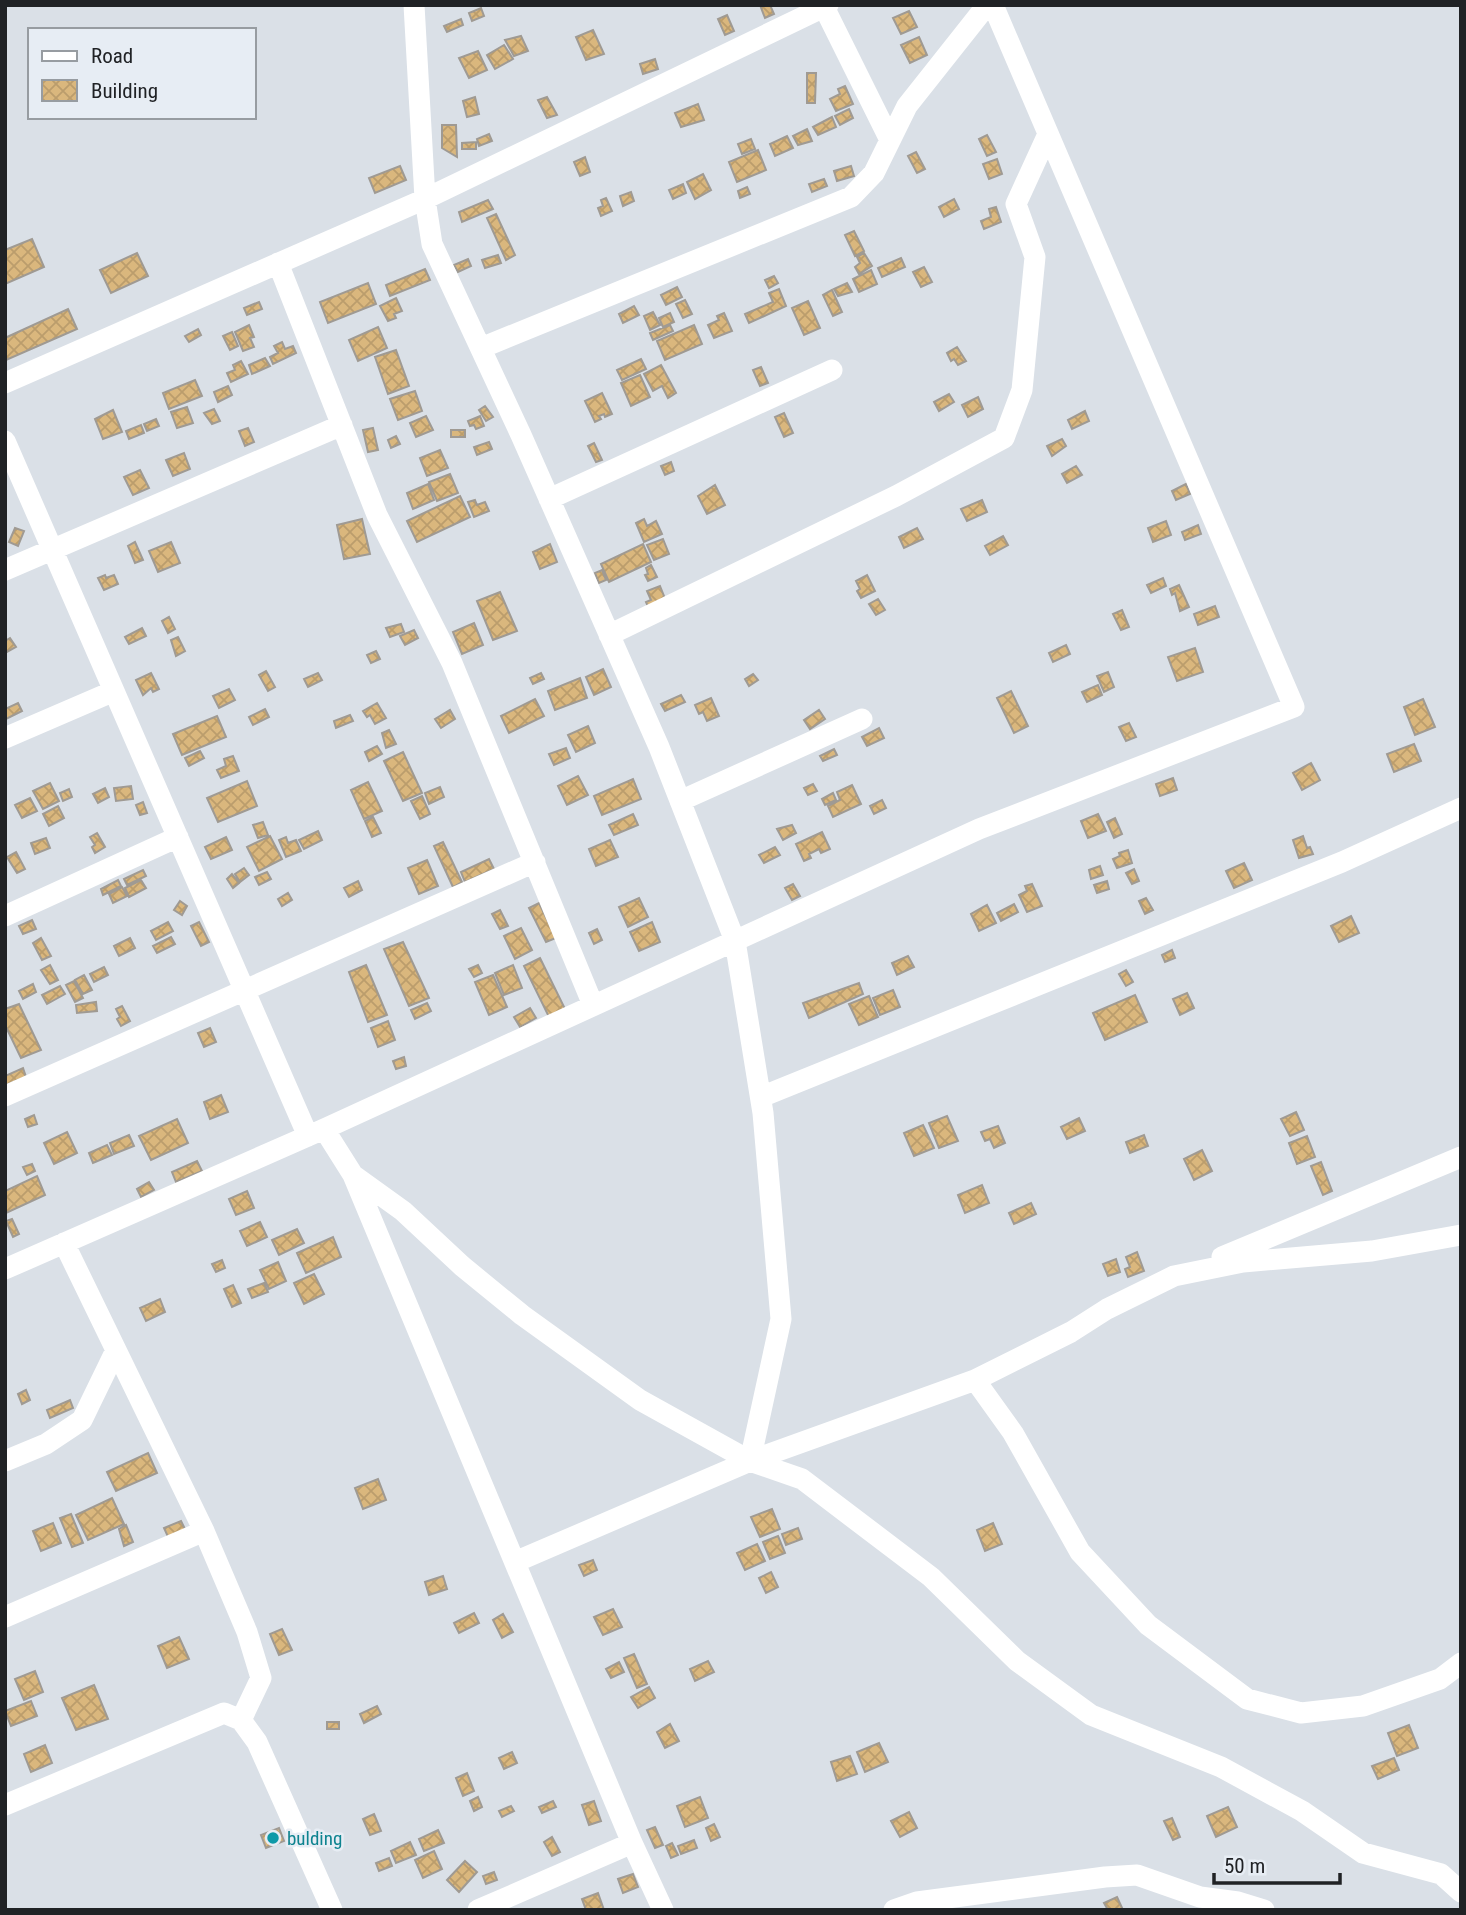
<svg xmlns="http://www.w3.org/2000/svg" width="1466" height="1915" viewBox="0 0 1466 1915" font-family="'Roboto Condensed',sans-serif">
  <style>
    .building { fill: url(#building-cross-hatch); stroke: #9f9a93; stroke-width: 2 }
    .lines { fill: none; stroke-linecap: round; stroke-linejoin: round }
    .minor { stroke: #fff; stroke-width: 21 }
    .culture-dot { fill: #0f9aa8; stroke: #e7edf4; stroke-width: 2.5 }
    .labels { text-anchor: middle; stroke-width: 5; stroke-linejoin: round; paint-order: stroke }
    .culture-label { font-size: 19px; fill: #0d838f; stroke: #e7edf4; text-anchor: start }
  </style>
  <defs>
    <pattern id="building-cross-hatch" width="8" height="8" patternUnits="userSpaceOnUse" patternTransform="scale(1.75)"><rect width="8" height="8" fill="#dab77d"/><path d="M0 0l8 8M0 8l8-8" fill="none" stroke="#bb9d6c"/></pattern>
  </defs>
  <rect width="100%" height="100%" fill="#dae0e7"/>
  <path class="building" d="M760,5H770L774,14L765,18Z
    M481,8L484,16L472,21L469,13Z
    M909,11L917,27L901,34L893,18Z
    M727,15L734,31L725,35L718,19Z
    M461,19L463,25L447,32L444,26Z
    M593,30L604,54L586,60L576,37Z
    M521,36L528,51L514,56L505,40Z
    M919,37L927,55L910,63L901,45Z
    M504,45L513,59L495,69L487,55Z
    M478,51L487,70L469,78L459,58Z
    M655,59L658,69L643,74L640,64Z
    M807,73H816L815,103H807Z
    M845,86L853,104L836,111L830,99L840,94L838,89Z
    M475,97L479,114L467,117L463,101Z
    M547,97L557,115L547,118L538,100Z
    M698,104L704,120L681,127L675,113Z
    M849,109L853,118L840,125L835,116Z
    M832,117L836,127L818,135L813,127Z
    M442,125H456L457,157L442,148Z
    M807,129L812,141L798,145L793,136Z
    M489,134L492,141L479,146L477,139Z
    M987,135L996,152L987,156L979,139Z
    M787,136L793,148L775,156L770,144Z
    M751,139L755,149L742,154L738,144Z
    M476,142V149H462V143Z
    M758,150L766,170L737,182L729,162Z
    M916,152L925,169L917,173L908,156Z
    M585,157L590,172L580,176L574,162Z
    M997,159L1002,174L989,179L983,164Z
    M400,166L406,180L375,193L369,178Z
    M851,166L854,176L837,181L834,171Z
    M703,174L711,190L695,199L687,182Z
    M824,179L827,186L812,192L809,184Z
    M683,184L686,193L673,199L669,190Z
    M747,187L750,194L740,198L738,191Z
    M631,192L634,201L623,206L620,196Z
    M606,198L612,211L601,216L598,208L603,206L601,200Z
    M954,199L959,209L944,217L939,207Z
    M488,200L493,209L462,222L459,212Z
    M996,207L1001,222L984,229L981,221L991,217L989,209Z
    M496,214L515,255L506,260L487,218Z
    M854,231L864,251L855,256L845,235Z
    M32,239L44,267L5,284V250Z
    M137,253L148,276L111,293L100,270Z
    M864,253L872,266L859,274L855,267L860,263L857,257Z
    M498,255L501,263L485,268L482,260Z
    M901,258L905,267L882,277L878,268Z
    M468,259L471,266L458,272L454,265Z
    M924,267L932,282L921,287L913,272Z
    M425,269L430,280L390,296L386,285Z
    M871,270L877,284L859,292L853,279Z
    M774,276L778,283L769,288L765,280Z
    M368,283L376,304L328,323L320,302Z
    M847,283L852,292L838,296L834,289Z
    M677,287L682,297L666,305L661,295Z
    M779,289L786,306L749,323L745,314L773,302L769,293Z
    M832,290L842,312L833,316L823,295Z
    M396,298L402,311L394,314L396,318L388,321L380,306Z
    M685,300L692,314L683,318L676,304Z
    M808,301L820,328L804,335L792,308Z
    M259,302L262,309L247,315L244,308Z
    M634,306L639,315L623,323L619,314Z
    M68,309L77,329L6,360L5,338Z
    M653,312L660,325L650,330L644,316Z
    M670,313L674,322L663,327L659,318Z
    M724,313L732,331L714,338L708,325L719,320L717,316Z
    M249,325L254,337L250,338L254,347L243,351L235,332Z
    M670,325L673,331L653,340L650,333Z
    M694,325L702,344L665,360L657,341Z
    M378,327L387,348L358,361L349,340Z
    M198,329L201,335L189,342L185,336Z
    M232,332L238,346L230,350L223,336Z
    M282,342L285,349L293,346L296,353L273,364L270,357L278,353L274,346Z
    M957,347L966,361L958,365L954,359L951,361L947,353Z
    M396,350L409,386L388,394L375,357Z
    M265,358L270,366L252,374L249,365Z
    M641,359L646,369L622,380L617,370Z
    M241,361L248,374L231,382L227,373L235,370L233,365Z
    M661,365L676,393L668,398L662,386L653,391L644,374Z
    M761,367L768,383L760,386L753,370Z
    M640,375L650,397L631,406L621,383Z
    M195,380L202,396L169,409L163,393Z
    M228,386L232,395L218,402L214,392Z
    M415,391L422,411L398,420L390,399Z
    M602,393L612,414L605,417L604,414L599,416L601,419L595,422L585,401Z
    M949,394L954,402L939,411L934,402Z
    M978,397L983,409L968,417L962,405Z
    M485,406L493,417L486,421L479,410Z
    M187,407L193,423L177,428L171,412Z
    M214,409L220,421L212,424L204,413Z
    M113,410L122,432L103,439L95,419Z
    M1085,411L1089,421L1072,429L1068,420Z
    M784,413L793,433L784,437L775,417Z
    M426,416L433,430L416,437L410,423Z
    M480,416L484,426L476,429L474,425L470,426L468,421Z
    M156,419L159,426L147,431L144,424Z
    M141,425L144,433L129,439L126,431Z
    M248,428L254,442L245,446L239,431Z
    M373,428L378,450L368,452L363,430Z
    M451,430H465V437H451Z
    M396,436L400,444L391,448L388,440Z
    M1062,439L1066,446L1052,456L1047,446Z
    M489,442L492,449L477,455L474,447Z
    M594,443L602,460L596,462L588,446Z
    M440,450L448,468L427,476L420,458Z
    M184,453L190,469L173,476L166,460Z
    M671,462L674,471L665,475L661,466Z
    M1076,466L1082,475L1067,483L1062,474Z
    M140,470L149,488L133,495L124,477Z
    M450,474L458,493L437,501L429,482Z
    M428,484L434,500L413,509L407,493Z
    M1186,484L1190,494L1176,500L1172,491Z
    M715,485L725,505L707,514L698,496Z
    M460,496L470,517L417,542L407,521Z
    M475,500L477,505L485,502L489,511L474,517L468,502Z
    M982,500L987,512L967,521L961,509Z
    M362,519L370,554L344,559L337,525Z
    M644,519L647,526L656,521L662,534L644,542L636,523Z
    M1166,521L1171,535L1153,542L1148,528Z
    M1198,525L1201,534L1185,540L1182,532Z
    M15,528L24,531L18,546L9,542Z
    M917,528L923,539L904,548L899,537Z
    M1003,536L1008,545L990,555L985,546Z
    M663,539L669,554L654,560L647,545Z
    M135,542L143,560L135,563L128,546Z
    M171,542L180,563L158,572L149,551Z
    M550,544L557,562L540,569L533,552Z
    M643,544L651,562L609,582L601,564Z
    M651,565L657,577L648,581L645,575L648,574L646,568Z
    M602,570L606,580L599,583L595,573Z
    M105,575L106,578L114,575L118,584L104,590L98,578Z
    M867,575L875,591L861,598L857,591L860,589L856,581Z
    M1163,578L1166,586L1151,593L1147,585Z
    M1179,585L1189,607L1180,611L1175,593L1172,595L1170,589Z
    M660,586L666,601L649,609L646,602L651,600L647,591Z
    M500,592L517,631L493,640L477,601Z
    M878,599L885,610L876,615L869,604Z
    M1215,606L1219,617L1198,625L1194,614Z
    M1122,610L1129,627L1121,630L1113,614Z
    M169,617L175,629L168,633L162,621Z
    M474,623L483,645L462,654L453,632Z
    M401,624L404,632L390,637L386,628Z
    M142,628L146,636L129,644L125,637Z
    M414,630L418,638L405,645L400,636Z
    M178,637L185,651L176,656L171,640Z
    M10,638L16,647L5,653V641Z
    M1066,645L1070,654L1053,662L1049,653Z
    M1195,648L1203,672L1177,681L1168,657Z
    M376,651L380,659L371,663L367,655Z
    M603,669L611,687L594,695L586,677Z
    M266,671L275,687L268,691L259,675Z
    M1108,672L1114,687L1104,692L1097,676Z
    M151,673L159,689L153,692L151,688L143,695L136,680Z
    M318,673L322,680L308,687L304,679Z
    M541,673L544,679L533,684L530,678Z
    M753,674L758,680L749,686L745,679Z
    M580,678L587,698L555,710L548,691Z
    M1098,685L1102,695L1087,702L1082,692Z
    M229,689L235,700L219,708L213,696Z
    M1011,691L1028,726L1014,733L997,698Z
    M681,695L685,702L665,711L661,704Z
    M711,698L719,716L707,721L703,712L699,714L695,705Z
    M535,699L544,716L509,733L501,716Z
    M1423,699L1435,727L1415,735L1404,707Z
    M18,703L22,711L6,719L5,709Z
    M377,703L386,718L375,724L370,715L367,717L363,711Z
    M265,709L269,717L253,725L249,717Z
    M450,710L455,719L441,728L435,719Z
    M819,710L825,719L810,729L804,720Z
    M350,715L353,721L336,728L334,721Z
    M217,716L226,737L182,755L173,734Z
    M1129,723L1136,737L1126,741L1119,727Z
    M588,726L595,743L576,752L568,735Z
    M879,728L884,738L867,746L862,737Z
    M389,730L396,744L386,748L382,733Z
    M1414,744L1421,761L1394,772L1387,754Z
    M377,746L382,754L369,761L365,752Z
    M566,748L570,758L554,765L549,754Z
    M834,749L837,755L823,761L820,756Z
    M200,751L204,758L189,766L185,758Z
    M403,752L422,793L403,801L384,761Z
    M233,756L239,771L221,778L217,770L226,766L224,759Z
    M1311,763L1320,780L1302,790L1293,773Z
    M578,776L588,795L567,805L558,786Z
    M1173,778L1177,790L1160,796L1156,784Z
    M633,779L641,799L602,815L594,796Z
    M247,781L257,806L218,822L207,798Z
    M368,782L382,811L364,819L351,790Z
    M50,783L59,801L43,809L33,791Z
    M813,784L817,791L808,795L804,788Z
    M852,785L861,804L833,817L828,806L840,800L837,792Z
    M131,786L133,799L116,801L114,788Z
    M440,787L444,797L429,804L425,793Z
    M105,788L109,797L98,803L93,794Z
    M69,789L72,797L63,801L60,793Z
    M833,793L836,800L825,805L822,799Z
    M422,796L430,814L420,819L411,801Z
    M30,798L37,811L22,818L15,805Z
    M882,800L886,808L874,814L870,806Z
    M143,802L147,813L140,815L136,805Z
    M58,806L64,818L49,826L43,814Z
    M633,814L638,825L614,835L609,825Z
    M1098,814L1106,831L1088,838L1081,821Z
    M373,817L381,833L372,837L365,821Z
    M1115,818L1122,834L1114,838L1107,822Z
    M263,822L268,835L258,838L253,825Z
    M792,825L796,833L783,840L777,829Z
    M318,831L322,840L304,849L299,840Z
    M822,832L830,849L821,853L819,849L809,854L811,858L804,861L796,844Z
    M97,833L105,847L95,853L92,847L95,845L90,837Z
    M270,836L282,859L259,871L247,847Z
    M1303,836L1307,848L1310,847L1313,854L1299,858L1293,840Z
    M226,837L232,850L211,859L205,847Z
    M286,837L288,843L296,840L301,851L286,857L279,840Z
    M46,838L50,848L35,854L31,843Z
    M610,840L618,857L596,866L589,849Z
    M443,842L462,882L453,887L434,846Z
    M775,847L780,855L764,863L759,855Z
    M1128,850L1132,863L1117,868L1113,859L1120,856L1119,853Z
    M16,852L25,869L17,873L7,857Z
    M489,859L494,869L465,882L461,872Z
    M427,860L438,886L419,894L408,868Z
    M1244,863L1252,880L1234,888L1226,871Z
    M1100,866L1103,875L1091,879L1089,870Z
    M244,868L249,875L240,882L235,874Z
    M1134,869L1139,881L1132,884L1126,873Z
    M143,870L146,876L127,885L124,879Z
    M267,872L271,879L259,885L255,877Z
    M232,874L239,883L233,888L227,879Z
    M118,880L121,886L103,895L101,889Z
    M141,880L146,888L129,897L125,888Z
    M358,881L362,890L349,897L344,888Z
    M1107,881L1109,889L1097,893L1094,885Z
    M793,884L800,896L792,900L785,888Z
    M1032,884L1042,906L1027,912L1019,895L1027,891L1025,886Z
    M122,887L127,896L113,903L109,894Z
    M288,893L292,900L282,906L278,899Z
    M639,898L648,917L628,927L619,907Z
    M1146,898L1153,910L1145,914L1139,901Z
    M180,901L187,906L182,915L174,910Z
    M539,903L556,938L546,942L529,908Z
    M1014,904L1018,912L1001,921L997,913Z
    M987,905L996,923L979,931L971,914Z
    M500,910L508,926L500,929L492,914Z
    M1351,916L1359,933L1339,942L1331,926Z
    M32,920L36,929L23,934L19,926Z
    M168,922L173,931L156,940L151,931Z
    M199,922L209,942L201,946L191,926Z
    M652,922L660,942L639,951L630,932Z
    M521,928L532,950L515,959L504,936Z
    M597,929L602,940L594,944L589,933Z
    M171,937L175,944L157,953L153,946Z
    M41,938L51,956L42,960L33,943Z
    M130,938L135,948L119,956L114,946Z
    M403,942L429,998L409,1006L384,949Z
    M1172,950L1175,958L1165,962L1162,955Z
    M908,956L914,967L897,975L892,963Z
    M540,958L567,1013L551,1021L524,966Z
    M50,965L58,980L50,984L41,970Z
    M366,965L387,1015L368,1022L349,972Z
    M478,965L482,973L474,977L469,969Z
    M513,965L522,988L504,995L495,973Z
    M104,967L108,975L94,982L90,974Z
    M1126,970L1133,982L1126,986L1119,974Z
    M84,975L92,990L83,994L75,980Z
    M493,975L507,1007L489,1015L475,982Z
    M74,981L83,998L75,1002L66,985Z
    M859,983L863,994L809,1018L803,1003Z
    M33,984L36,992L23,999L19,991Z
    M60,986L65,994L47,1004L42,995Z
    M893,990L900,1007L880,1015L873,998Z
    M1187,993L1194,1008L1180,1015L1173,999Z
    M1135,995L1147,1022L1105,1040L1093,1013Z
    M869,996L878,1017L859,1025L849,1004Z
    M96,1002L97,1011L77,1013L76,1005Z
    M427,1003L431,1011L415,1019L411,1010Z
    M19,1004L41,1050L21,1058L5,1025V1009Z
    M122,1006L130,1021L121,1026L117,1019L120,1017L116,1009Z
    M530,1008L536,1018L520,1027L514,1017Z
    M388,1021L395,1040L378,1047L371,1028Z
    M210,1028L216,1042L204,1047L198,1033Z
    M404,1057L406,1066L396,1069L393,1061Z
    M23,1068L26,1077L6,1085L5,1076Z
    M221,1095L228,1112L210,1119L204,1102Z
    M1296,1112L1304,1130L1290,1136L1281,1119Z
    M34,1115L37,1124L28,1127L25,1119Z
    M947,1116L958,1141L939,1148L929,1123Z
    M1079,1118L1085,1131L1067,1139L1061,1127Z
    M177,1119L188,1143L151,1160L139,1136Z
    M923,1125L934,1148L914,1156L904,1133Z
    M998,1126L1005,1143L994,1148L990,1139L985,1141L981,1132Z
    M67,1132L77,1153L54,1164L44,1143Z
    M129,1135L134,1146L114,1154L110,1143Z
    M1144,1135L1148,1146L1130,1153L1126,1142Z
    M1307,1136L1315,1157L1297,1164L1289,1143Z
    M107,1145L112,1155L93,1163L89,1153Z
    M1202,1150L1212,1171L1194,1180L1184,1159Z
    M197,1161L202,1171L176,1182L172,1172Z
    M1321,1162L1332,1191L1323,1195L1311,1166Z
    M32,1164L35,1171L27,1175L23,1167Z
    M37,1176L45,1195L6,1213L5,1191Z
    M149,1182L154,1190L141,1197L137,1189Z
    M982,1185L989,1203L965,1213L958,1195Z
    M247,1191L254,1208L236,1215L229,1199Z
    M1031,1203L1036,1214L1014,1224L1009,1213Z
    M12,1219L19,1234L13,1237L6,1221Z
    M260,1222L267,1237L247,1246L240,1231Z
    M297,1229L304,1243L279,1255L272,1240Z
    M333,1237L341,1257L306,1273L297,1253Z
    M1137,1252L1144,1271L1128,1277L1125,1269L1130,1267L1126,1257Z
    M1116,1259L1120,1272L1108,1276L1103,1264Z
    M222,1260L225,1268L216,1272L212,1264Z
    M278,1262L286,1281L269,1289L260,1270Z
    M314,1274L324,1294L304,1304L294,1283Z
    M264,1283L268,1292L252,1298L248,1289Z
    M233,1285L241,1303L232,1307L224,1289Z
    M160,1299L165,1312L146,1321L140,1308Z
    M26,1390L30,1400L22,1404L18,1394Z
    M70,1400L73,1408L50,1418L47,1410Z
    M148,1453L157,1473L116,1491L107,1472Z
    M378,1479L386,1500L363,1509L355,1488Z
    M112,1498L124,1524L88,1540L76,1515Z
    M772,1509L780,1529L760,1537L751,1517Z
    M71,1514L83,1543L72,1547L60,1518Z
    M181,1521L186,1531L169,1539L164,1528Z
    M53,1523L61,1543L41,1551L33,1531Z
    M993,1523L1002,1544L985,1551L977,1530Z
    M126,1525L133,1542L124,1546L119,1529Z
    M798,1528L802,1539L786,1545L782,1534Z
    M778,1536L785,1553L770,1559L763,1542Z
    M757,1544L765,1561L745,1570L737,1553Z
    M593,1560L597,1570L584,1576L579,1565Z
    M771,1572L778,1587L766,1593L759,1578Z
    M443,1576L447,1589L429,1595L425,1582Z
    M613,1609L622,1627L603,1635L594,1617Z
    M474,1613L479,1623L459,1633L454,1623Z
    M503,1614L513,1632L502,1638L493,1620Z
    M282,1629L292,1650L279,1655L270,1634Z
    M179,1637L189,1659L167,1668L158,1646Z
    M634,1654L647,1684L637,1688L624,1658Z
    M708,1661L714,1672L695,1681L690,1669Z
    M619,1662L624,1672L611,1678L606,1669Z
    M35,1671L43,1692L24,1700L15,1679Z
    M94,1685L108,1719L76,1730L62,1698Z
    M649,1687L655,1698L638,1708L631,1697Z
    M31,1701L37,1716L11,1726L5,1711Z
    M377,1706L381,1714L364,1723L360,1714Z
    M327,1722H339V1729H327Z
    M670,1724L679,1741L665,1748L657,1732Z
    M1409,1725L1418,1748L1397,1756L1388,1733Z
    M879,1743L888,1762L865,1772L857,1752Z
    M45,1745L52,1763L31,1772L24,1754Z
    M512,1752L517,1763L504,1769L499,1758Z
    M850,1756L857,1774L837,1781L831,1762Z
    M1394,1758L1399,1770L1378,1779L1372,1766Z
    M467,1773L474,1791L463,1796L456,1778Z
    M478,1797L482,1807L474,1811L470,1801Z
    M700,1797L708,1818L685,1827L677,1806Z
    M553,1801L556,1807L542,1813L539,1807Z
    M594,1801L601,1821L589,1825L582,1805Z
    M511,1806L514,1811L502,1817L499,1811Z
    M1228,1807L1237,1827L1216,1837L1207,1816Z
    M909,1812L917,1828L900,1837L891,1821Z
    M374,1814L381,1831L370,1835L363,1819Z
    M1172,1818L1180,1837L1173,1840L1164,1821Z
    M714,1824L720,1837L711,1841L706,1828Z
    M655,1827L663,1845L655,1848L647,1830Z
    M279,1828L284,1841L266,1848L261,1835Z
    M438,1830L444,1843L424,1851L419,1839Z
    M552,1837L560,1852L552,1856L544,1842Z
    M694,1840L697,1848L681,1854L678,1846Z
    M410,1842L416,1855L396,1863L391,1851Z
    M672,1843L678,1855L671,1858L666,1846Z
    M434,1851L442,1869L423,1878L415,1860Z
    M389,1858L392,1866L379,1871L376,1863Z
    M465,1861L477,1872L459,1892L447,1880Z
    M494,1872L497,1880L486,1884L483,1876Z
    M633,1874L638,1887L623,1893L618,1879Z
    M598,1893L604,1910H586L582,1899Z
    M1117,1897L1123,1910H1108L1104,1903Z"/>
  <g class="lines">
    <path class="minor" d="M414,5L425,199L432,244L521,435L659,747L735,941L763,1113L781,1319L750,1461
      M823,5L890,140
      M278,263L377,515L452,663L593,1005
      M481,348L851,197L874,173L907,106L987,5
      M5,383L425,199L828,5
      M5,441L308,1136
      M549,499L832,370
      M5,570L342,425
      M609,635L896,496L1004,438L1022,390L1035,257L1016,204L1048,134
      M5,738L114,691
      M680,801L862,719
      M5,916L178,837
      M5,1096L535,862
      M761,1097L1342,862L1461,808
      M324,1129L353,1175L632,1843L663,1910
      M353,1175L403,1211L462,1266L522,1315L640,1400L750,1461L802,1479L931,1577L1017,1661L1091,1715L1221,1767L1302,1811L1363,1853L1441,1874L1461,1892
      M64,1243L204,1531L247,1632L261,1678L241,1720
      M1222,1257L1461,1157
      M5,1269L324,1129L979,829L1294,707L993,5
      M975,1380L1013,1433L1080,1552L1148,1625L1247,1699L1301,1713L1363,1706L1440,1679L1461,1663
      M5,1461L46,1444L82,1420L116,1350
      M515,1562L750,1461L975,1380L1071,1332L1107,1309L1174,1276L1243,1262L1372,1251L1461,1235
      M5,1617L204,1531
      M5,1805L224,1713L241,1720L257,1742L332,1910
      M478,1910L632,1843
      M894,1910L917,1902L1105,1877L1137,1875L1200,1897L1238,1902L1264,1910"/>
  </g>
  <circle class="culture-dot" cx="273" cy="1838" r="7"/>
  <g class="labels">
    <g class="culture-label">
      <text x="287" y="1845">bulding</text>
    </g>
  </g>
  <rect width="1466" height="1915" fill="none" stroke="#202225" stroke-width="14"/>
  <rect x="28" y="28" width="228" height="91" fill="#e7edf4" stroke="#979ca1" stroke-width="2"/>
  <rect x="42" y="51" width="35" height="10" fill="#ffffff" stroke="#979ca1" stroke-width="2"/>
  <text x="91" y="63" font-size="21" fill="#202225">Road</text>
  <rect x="42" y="80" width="35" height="21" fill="url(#building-cross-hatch)" stroke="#979ca1" stroke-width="2"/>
  <text x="91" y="98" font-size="21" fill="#202225">Building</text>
  <path d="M1214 1873v10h126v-10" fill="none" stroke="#202225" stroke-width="3.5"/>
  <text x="1224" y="1873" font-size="21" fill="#202225" stroke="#e7edf4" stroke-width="5" paint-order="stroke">50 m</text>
</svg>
